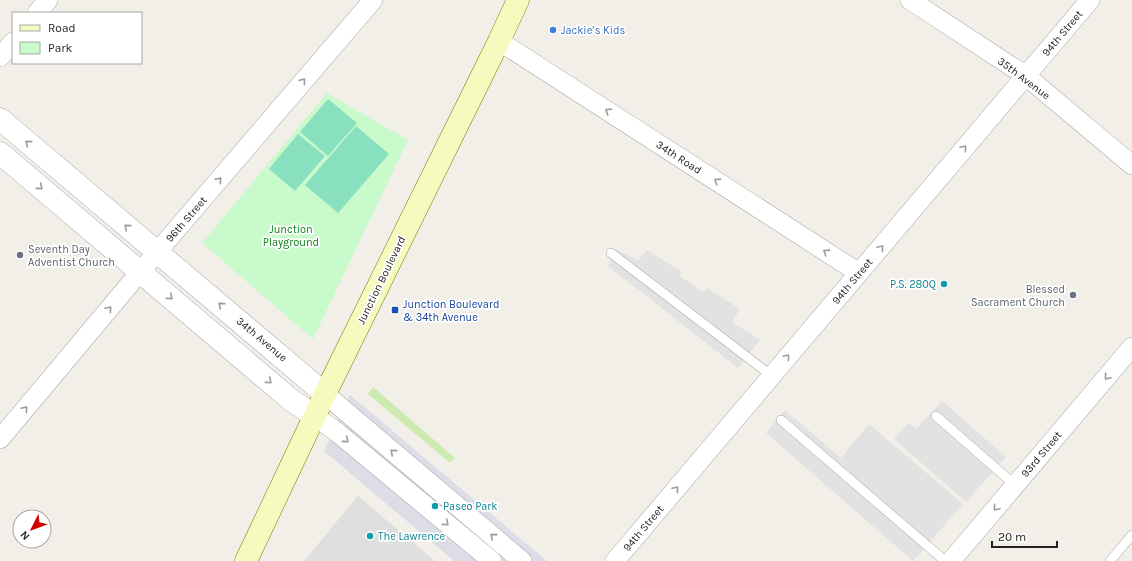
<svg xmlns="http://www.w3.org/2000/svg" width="1132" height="561" viewBox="0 0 1132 561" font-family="Karla,sans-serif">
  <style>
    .residential { fill: #e0dfdf }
    .grass { fill: #cdebb0 }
    .park { fill: #c8facc }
    .pitch { fill: #88e0be }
    .parking { fill: #e2e2e2 }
    .plaza { fill: #dddde8 }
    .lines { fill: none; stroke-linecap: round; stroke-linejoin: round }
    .service-casing { stroke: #a9a9a9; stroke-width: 10 }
    .minor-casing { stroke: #a9a9a9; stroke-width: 20 }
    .tertiary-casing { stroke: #a9a9a9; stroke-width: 23 }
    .secondary-casing { stroke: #707d05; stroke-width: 23 }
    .service { stroke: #fff; stroke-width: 9 }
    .minor { stroke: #fff; stroke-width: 19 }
    .tertiary { stroke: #fff; stroke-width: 22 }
    .secondary { stroke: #f7fabf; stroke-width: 22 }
    .oneway { stroke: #9c9c9c }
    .shop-dot { fill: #3f7fe0; stroke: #fff; stroke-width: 1.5 }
    .worship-dot { fill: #6b7280; stroke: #fff; stroke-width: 1.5 }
    .culture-dot { fill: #0f9aa8; stroke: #fff; stroke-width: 1.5 }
    .transit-dot { fill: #1a4fb4; stroke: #fff; stroke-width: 1.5 }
    .labels { text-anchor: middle; stroke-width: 3.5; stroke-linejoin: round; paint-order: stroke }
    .shop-label { font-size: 11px; fill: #366cbe; stroke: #fff; text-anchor: start }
    .street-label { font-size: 11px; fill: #222; stroke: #fff }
    .park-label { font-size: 11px; fill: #0c8416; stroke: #fff }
    .worship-label { font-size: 11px; fill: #5b616d; stroke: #fff; text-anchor: start }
    .culture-label { font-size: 11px; fill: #0d838f; stroke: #fff; text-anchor: start }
    .transit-label { font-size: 11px; fill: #164399; stroke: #fff; text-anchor: start }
  </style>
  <rect width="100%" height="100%" fill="#f2efe9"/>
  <path class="residential" d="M358,496L435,561H304Z"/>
  <path class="grass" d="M373,387L455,458L450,463L368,394Z"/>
  <path class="park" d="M327,93L408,140L313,339L202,243Z"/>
  <path class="pitch" d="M328,99L357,123L328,156L300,132Z
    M356,126L389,154L338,213L305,185Z
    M298,134L325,156L295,191L269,169Z"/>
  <path class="parking" d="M617,250L638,261L647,250L682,272L680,276L703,292L707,288L740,309L732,322L760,340L738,368L608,266Z
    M942,401L1006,457L966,502L894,439L909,423L916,429Z
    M785,410L841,458L869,424L963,504L913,561L766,433Z"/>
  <path class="plaza" d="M350,395L547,561H454L324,451Z"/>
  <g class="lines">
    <defs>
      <path id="service" d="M611,253L772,376
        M936,416L1015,485
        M781,420L945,561
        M1110,561L1132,535"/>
      <path id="minor" d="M910,0L1026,76L1132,165
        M37,13L48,0
        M499,41L859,273
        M0,57L13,42
        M325,394L522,561
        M315,416L338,433L492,561
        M0,439L140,272L373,0
        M615,561L1090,0
        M951,561L1132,347"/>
      <path id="tertiary" d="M0,119L325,394
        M0,153L291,400L315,416"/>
      <path id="secondary" d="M246,561L325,394L499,41L518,0"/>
    </defs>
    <use href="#service" class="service-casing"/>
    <use href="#minor" class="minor-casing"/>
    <use href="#tertiary" class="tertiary-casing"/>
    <use href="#secondary" class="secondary-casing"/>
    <use href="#service" class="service"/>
    <use href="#minor" class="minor"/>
    <use href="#tertiary" class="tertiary"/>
    <use href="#secondary" class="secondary"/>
  </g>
  <defs><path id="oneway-chevron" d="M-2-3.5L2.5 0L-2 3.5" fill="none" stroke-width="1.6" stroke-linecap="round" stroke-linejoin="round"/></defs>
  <g class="oneway">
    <use href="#oneway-chevron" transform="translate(303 81) rotate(-49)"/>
    <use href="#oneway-chevron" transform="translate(608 111) rotate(-147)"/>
    <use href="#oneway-chevron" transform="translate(28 143) rotate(-140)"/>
    <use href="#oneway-chevron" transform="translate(964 148) rotate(-50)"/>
    <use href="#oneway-chevron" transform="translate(219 180) rotate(-49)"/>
    <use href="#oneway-chevron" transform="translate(717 181) rotate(-147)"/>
    <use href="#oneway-chevron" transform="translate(40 187) rotate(40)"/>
    <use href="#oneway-chevron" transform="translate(127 227) rotate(-140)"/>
    <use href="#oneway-chevron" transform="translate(881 248) rotate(-50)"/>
    <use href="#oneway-chevron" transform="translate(826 252) rotate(-147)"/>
    <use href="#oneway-chevron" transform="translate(170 297) rotate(40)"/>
    <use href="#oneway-chevron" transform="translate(221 305) rotate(-140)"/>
    <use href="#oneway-chevron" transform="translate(109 309) rotate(-50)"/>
    <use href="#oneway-chevron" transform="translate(787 357) rotate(-50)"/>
    <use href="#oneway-chevron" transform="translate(1107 377) rotate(130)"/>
    <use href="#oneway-chevron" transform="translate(269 381) rotate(40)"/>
    <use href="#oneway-chevron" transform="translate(25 409) rotate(-50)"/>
    <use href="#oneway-chevron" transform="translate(346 440) rotate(40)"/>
    <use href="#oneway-chevron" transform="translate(393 452) rotate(-140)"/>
    <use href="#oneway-chevron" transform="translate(676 489) rotate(-50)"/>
    <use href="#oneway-chevron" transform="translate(996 508) rotate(130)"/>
    <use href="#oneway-chevron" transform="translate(446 523) rotate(40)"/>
    <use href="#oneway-chevron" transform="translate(493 536) rotate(-140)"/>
  </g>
  <circle class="shop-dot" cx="553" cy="30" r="4"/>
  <g class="worship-dot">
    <circle cx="20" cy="255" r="4"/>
    <circle cx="1073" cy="295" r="4"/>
  </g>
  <g class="culture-dot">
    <circle cx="944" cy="284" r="4"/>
    <circle cx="435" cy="506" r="4"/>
    <circle cx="370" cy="536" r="4"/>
  </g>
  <rect class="transit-dot" x="391" y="306" width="8" height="8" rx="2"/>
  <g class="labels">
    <g class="shop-label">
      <text x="561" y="34">Jackie’s Kids</text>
    </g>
    <g class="street-label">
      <text transform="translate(1062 33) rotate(-50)" y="4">94th Street</text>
      <text transform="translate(1024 78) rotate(37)" y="4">35th Avenue</text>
      <text transform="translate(679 157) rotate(33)" y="4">34th Road</text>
      <text transform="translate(186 219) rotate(-49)" y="4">96th Street</text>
      <text transform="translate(381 280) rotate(-64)" y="4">Junction Boulevard</text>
      <text transform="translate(852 281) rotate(-50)" y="4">94th Street</text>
      <text transform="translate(262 339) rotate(40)" y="4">34th Avenue</text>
      <text transform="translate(1041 454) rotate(-50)" y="4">93rd Street</text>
      <text transform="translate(643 528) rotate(-50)" y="4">94th Street</text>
    </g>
    <g class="park-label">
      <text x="291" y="233">Junction<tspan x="291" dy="13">Playground</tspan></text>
    </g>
    <g class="worship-label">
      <text x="28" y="253">Seventh Day<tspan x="28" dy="13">Adventist Church</tspan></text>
      <text x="1065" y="293" text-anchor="end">Blessed<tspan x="1065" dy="13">Sacrament Church</tspan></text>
    </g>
    <g class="culture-label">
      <text x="936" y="288" text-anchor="end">P.S. 280Q</text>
      <text x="443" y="510">Paseo Park</text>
      <text x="378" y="540">The Lawrence</text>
    </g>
    <g class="transit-label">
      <text x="403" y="308">Junction Boulevard<tspan x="403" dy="13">&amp; 34th Avenue</tspan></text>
    </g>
  </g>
  <rect x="12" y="12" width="130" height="52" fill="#ffffff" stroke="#a7a7a7"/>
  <rect x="20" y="25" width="20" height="6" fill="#f7fabf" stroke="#a7a7a7"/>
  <text x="48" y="32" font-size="12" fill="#222222">Road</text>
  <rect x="20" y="42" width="20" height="12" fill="#c8facc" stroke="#a7a7a7"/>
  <text x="48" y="52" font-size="12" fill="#222222">Park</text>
  <g transform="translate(32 529) rotate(228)"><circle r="19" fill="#ffffff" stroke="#a7a7a7"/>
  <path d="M0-3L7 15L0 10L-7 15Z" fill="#d40000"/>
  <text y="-6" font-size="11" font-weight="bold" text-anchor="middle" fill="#222222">N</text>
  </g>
  <path d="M992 541v6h65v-6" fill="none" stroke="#222222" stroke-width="2"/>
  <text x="998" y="541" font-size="12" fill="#222222" stroke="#ffffff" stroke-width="3" paint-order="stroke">20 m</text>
</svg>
